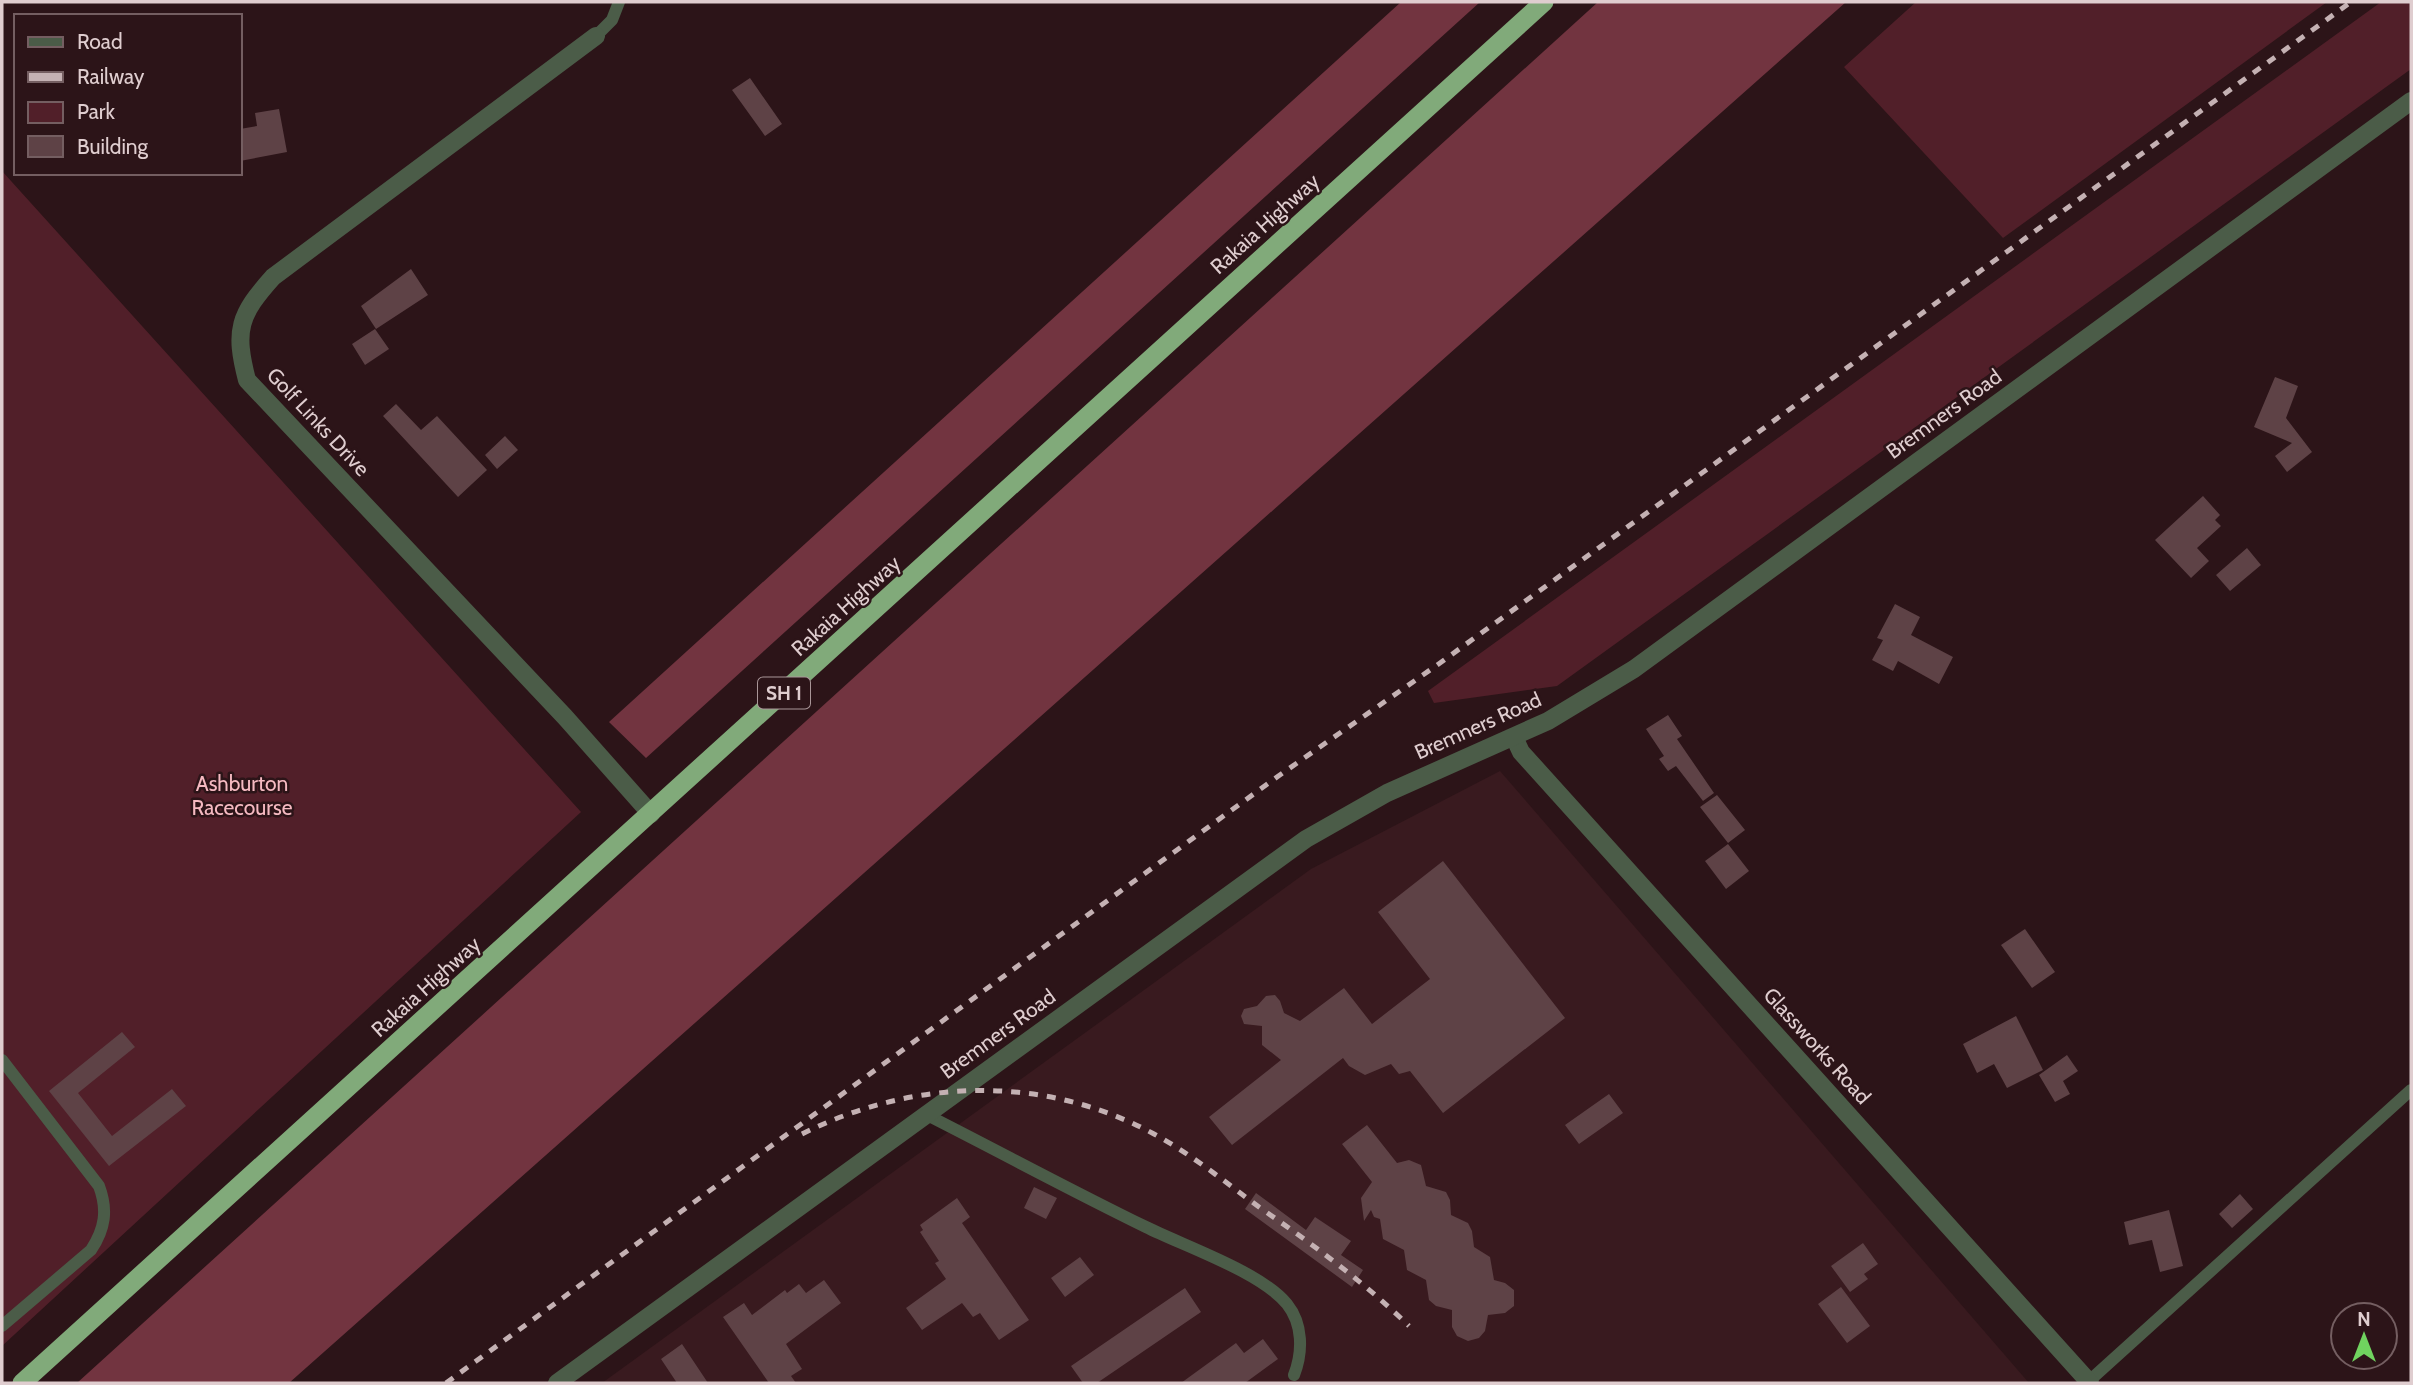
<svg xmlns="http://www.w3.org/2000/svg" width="2413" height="1385" viewBox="0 0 2413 1385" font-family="Cabin,sans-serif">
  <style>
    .built { fill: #391a1f }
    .green { fill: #511f29 }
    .forest { fill: #723440 }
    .building { fill: #5e4246 }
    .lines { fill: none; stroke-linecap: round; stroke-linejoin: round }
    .service { stroke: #4b5c48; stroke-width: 12 }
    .minor { stroke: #4b5c48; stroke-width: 18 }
    .tertiary { stroke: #4b5c48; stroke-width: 18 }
    .trunk { stroke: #81aa7a; stroke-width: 19 }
    .rail { stroke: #c4b1b3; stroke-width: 5; stroke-dasharray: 9 9; stroke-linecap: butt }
    .labels { text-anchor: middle; stroke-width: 5; stroke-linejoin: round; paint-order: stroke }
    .shield { fill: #2c1418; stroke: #a99698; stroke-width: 2 }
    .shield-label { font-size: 19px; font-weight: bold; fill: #dfcdcf }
    .street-label { font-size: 21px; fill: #dfcdcf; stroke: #2c1418 }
    .park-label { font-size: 21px; fill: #f5b9c1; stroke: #2c1418 }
  </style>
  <rect width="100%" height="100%" fill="#2c1418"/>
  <path class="built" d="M1500,771L2029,1383H602L1311,869Z"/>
  <path class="green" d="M1916,2H2327L2003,238L1844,67Z
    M2381,2H2411V69L1557,686L1434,703L1428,691Z
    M2,171L581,812L2,1346Z"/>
  <path class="forest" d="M1401,2H1480L646,758L609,722Z
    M1598,2H1846L289,1383H77Z"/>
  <path class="building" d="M750,78L782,124L765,136L732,90Z
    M279,109L287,152L240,161V129L257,126L255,113Z
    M411,269L428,295L376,329L361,306Z
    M375,329L389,349L365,365L352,344Z
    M2275,377L2298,386L2286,418L2312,452L2287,472L2275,456L2292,443L2254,427Z
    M396,404L421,430L437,416L487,470L458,497L383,416Z
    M505,436L518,450L497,469L485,455Z
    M2203,496L2220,515L2215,520L2221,526L2197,548L2209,561L2191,578L2155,540Z
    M2247,548L2261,565L2230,591L2216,575Z
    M1895,604L1920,617L1911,635L1953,657L1939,684L1898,661L1893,671L1872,660L1883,640L1877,638Z
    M1668,715L1682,736L1677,739L1714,793L1703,801L1676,766L1668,771L1659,759L1664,756L1646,729Z
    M1717,795L1745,830L1728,843L1700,807Z
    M1728,844L1749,871L1726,889L1705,861Z
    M1443,861L1565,1018L1443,1113L1410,1071L1399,1074L1391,1064L1365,1075L1349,1066L1343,1058L1232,1145L1209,1117L1281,1060L1262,1045V1026L1244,1024L1241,1016L1244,1009L1257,1006L1266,996L1275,995L1280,1001L1284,1013L1300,1021L1344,988L1372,1024L1430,979L1378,912Z
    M2025,929L2055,972L2032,988L2001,945Z
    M2016,1016L2043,1070L2007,1088L1994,1064L1977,1073L1963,1044Z
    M122,1032L135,1047L78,1093L112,1136L172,1089L186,1106L109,1166L49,1091Z
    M2067,1055L2078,1071L2063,1081L2070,1094L2055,1102L2039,1075Z
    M1609,1094L1623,1113L1579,1144L1565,1125Z
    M1367,1125L1397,1163L1409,1160L1421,1165L1426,1186L1446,1192L1450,1200L1451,1215L1468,1223L1472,1231L1474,1247L1490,1257L1494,1280L1505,1283L1514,1290V1306L1505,1313L1488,1315L1485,1331L1479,1338L1468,1341L1457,1336L1452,1327V1310L1436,1306L1429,1300L1426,1280L1407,1270L1404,1250L1383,1239L1380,1219L1374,1217L1371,1210L1364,1221L1361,1198L1372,1182L1342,1144Z
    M1034,1187L1057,1198L1046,1219L1024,1208Z
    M1256,1193L1306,1230L1315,1217L1351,1241L1341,1255L1363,1270L1352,1287L1245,1209Z
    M2240,1194L2253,1209L2232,1228L2219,1214Z
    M957,1198L970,1217L962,1223L1029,1320L999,1340L980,1313L973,1317L962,1303L922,1330L906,1308L946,1279L935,1263L939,1261L920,1232L923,1230L920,1225Z
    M2169,1210L2183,1266L2160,1272L2152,1240L2129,1245L2124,1222Z
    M1863,1243L1878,1264L1864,1274L1868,1279L1850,1292L1831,1266Z
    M1080,1257L1094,1275L1065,1297L1051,1278Z
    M824,1280L841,1303L786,1344L802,1369L791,1376L796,1383H769L723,1317L744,1303L752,1315L785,1290L787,1293L799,1284L806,1293Z
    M1841,1287L1870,1326L1847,1343L1818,1304Z
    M1185,1288L1201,1312L1097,1383H1083L1071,1366Z
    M1263,1339L1278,1359L1245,1383H1181L1236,1343L1244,1353Z
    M682,1344L708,1383H677L661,1359Z"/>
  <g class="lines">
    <path class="service" d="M596,36L612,20L619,2
      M2,1060L99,1186C108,1210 105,1229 91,1250L2,1326
      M927,1115C1000,1152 1072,1191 1146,1227C1184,1246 1261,1272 1287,1304C1303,1324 1303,1352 1294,1375
      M2088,1382L2411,1090"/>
    <path class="minor" d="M596,36L273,277C239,315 234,330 247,380L565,717L651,814
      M1514,737L1521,752L2090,1383"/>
    <path class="tertiary" d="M557,1383L1306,839L1387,793L1548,721L1634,669L2411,101"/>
    <path class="trunk" d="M22,1383L1544,2"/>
    <path class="rail" d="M802,1134C914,1078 1043,1074 1154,1134C1191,1154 1225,1182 1259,1207C1312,1244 1363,1281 1409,1326
      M446,1383L1277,777L1440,663L2351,2"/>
  </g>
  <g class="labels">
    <rect class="shield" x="758" y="677.5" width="52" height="31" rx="5"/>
    <g class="shield-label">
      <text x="784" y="700">SH 1</text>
    </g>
    <g class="street-label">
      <text transform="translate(1265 224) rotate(-42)" y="7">Rakaia Highway</text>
      <text transform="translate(1944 414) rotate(-36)" y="7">Bremners Road</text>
      <text transform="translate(318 422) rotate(47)" y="7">Golf Links Drive</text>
      <text transform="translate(846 606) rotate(-42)" y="7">Rakaia Highway</text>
      <text transform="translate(1478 726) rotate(-24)" y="7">Bremners Road</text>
      <text transform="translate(426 987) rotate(-42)" y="7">Rakaia Highway</text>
      <text transform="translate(998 1034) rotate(-36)" y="7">Bremners Road</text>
      <text transform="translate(1817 1046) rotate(48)" y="7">Glassworks Road</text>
    </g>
    <g class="park-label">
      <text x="242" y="791">Ashburton<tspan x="242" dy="24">Racecourse</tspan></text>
    </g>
  </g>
  <rect width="2413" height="1385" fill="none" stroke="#dfcdcf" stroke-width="7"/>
  <rect x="14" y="14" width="228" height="161" fill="#2c1418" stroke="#745e61" stroke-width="2"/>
  <rect x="28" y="37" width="35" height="10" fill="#4b5c48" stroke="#745e61" stroke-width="2"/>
  <text x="77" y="49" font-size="21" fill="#dfcdcf">Road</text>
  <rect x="28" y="72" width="35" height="10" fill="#c4b1b3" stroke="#745e61" stroke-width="2"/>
  <text x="77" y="84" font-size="21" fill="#dfcdcf">Railway</text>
  <rect x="28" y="102" width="35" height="21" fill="#511f29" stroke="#745e61" stroke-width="2"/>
  <text x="77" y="119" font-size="21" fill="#dfcdcf">Park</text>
  <rect x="28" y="136" width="35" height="21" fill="#5e4246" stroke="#745e61" stroke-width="2"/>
  <text x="77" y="154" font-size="21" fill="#dfcdcf">Building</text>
  <g transform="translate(2364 1336)"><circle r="33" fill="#2c1418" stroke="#745e61" stroke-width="2"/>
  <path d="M0-5L12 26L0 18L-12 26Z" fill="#70d35f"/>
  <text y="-10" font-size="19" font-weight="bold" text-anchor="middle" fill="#dfcdcf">N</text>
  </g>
</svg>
